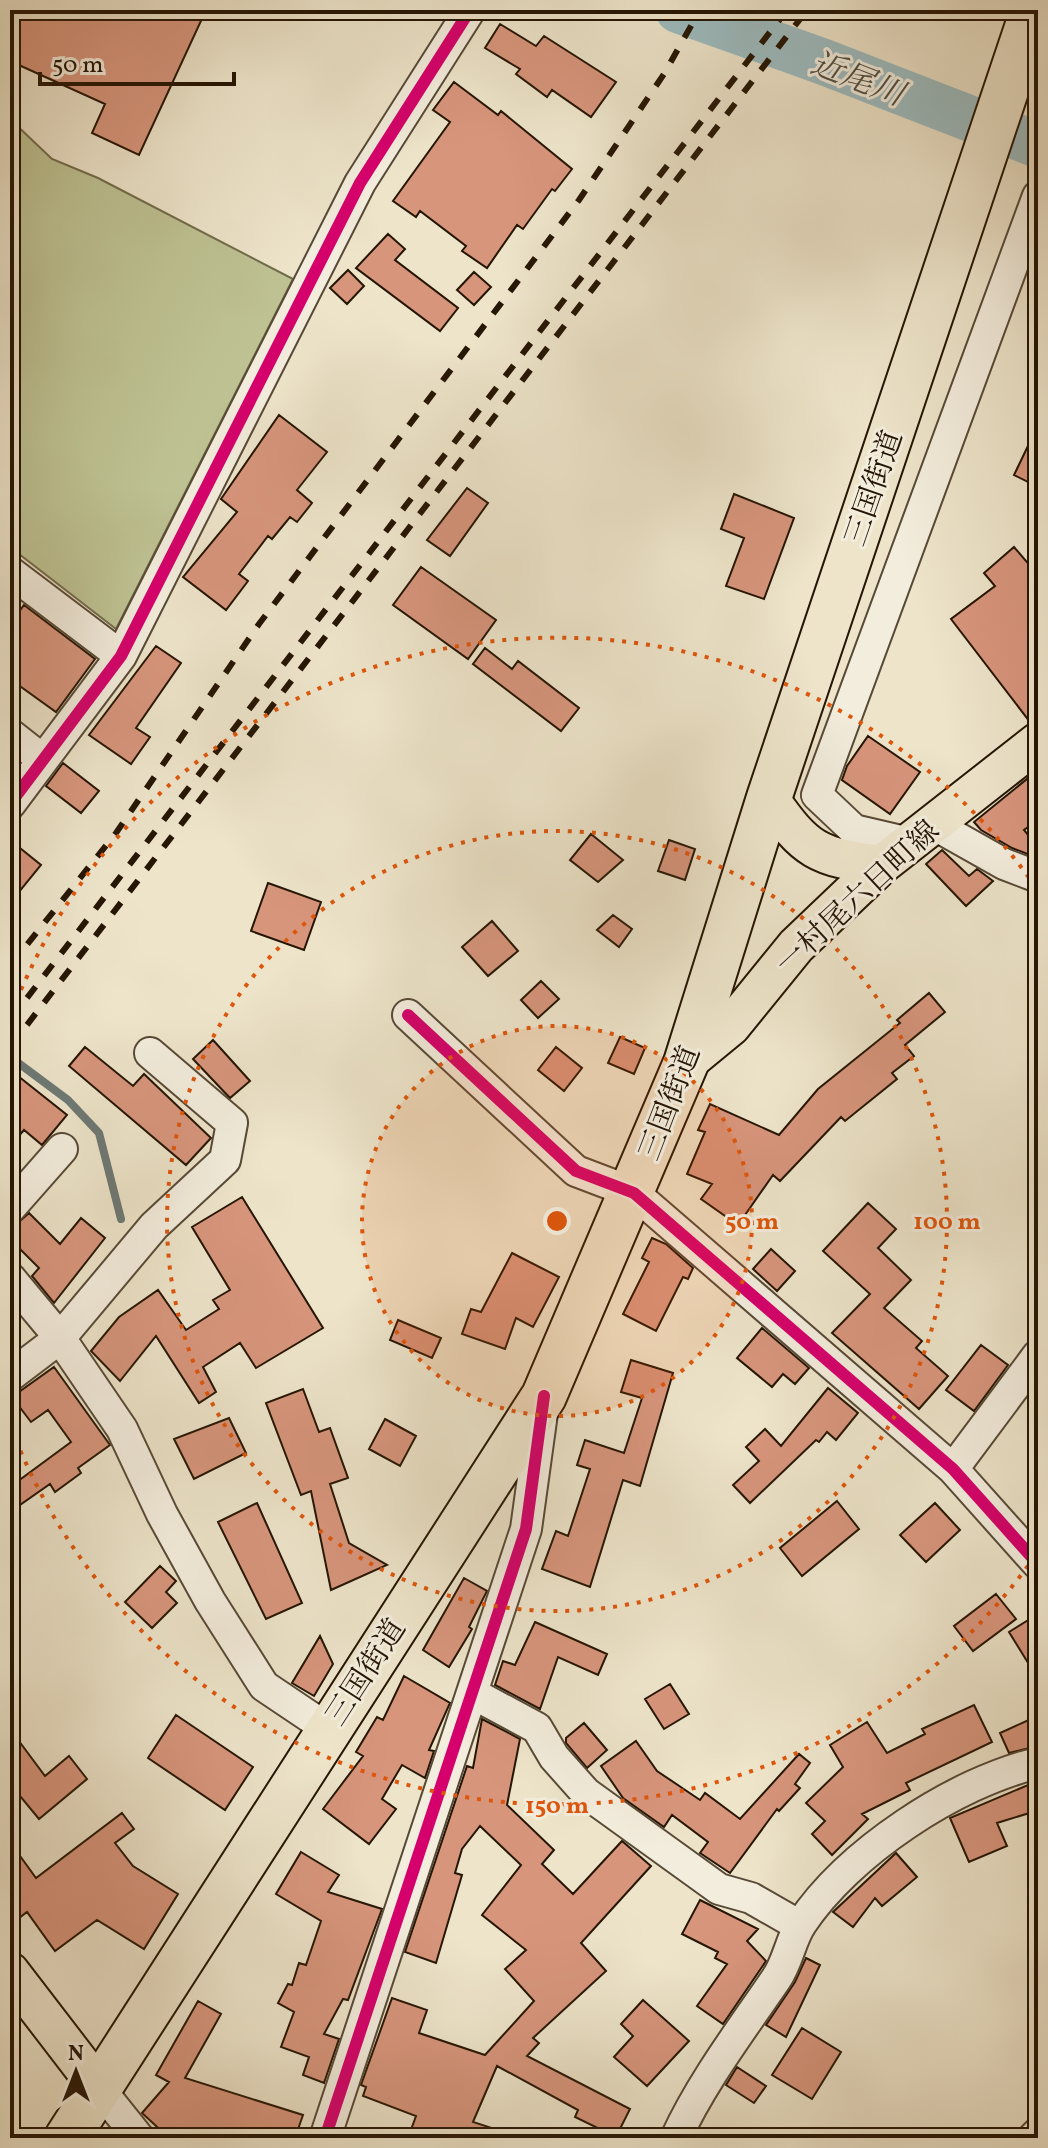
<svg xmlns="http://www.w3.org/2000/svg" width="1048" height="2148" viewBox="0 0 1048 2148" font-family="Vollkorn,'Noto Serif JP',serif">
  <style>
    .green { fill: #bec293; stroke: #726c4c; stroke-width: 2 }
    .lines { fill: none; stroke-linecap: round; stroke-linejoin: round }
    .stream { stroke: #6d7975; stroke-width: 8 }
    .river { stroke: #9dbcc0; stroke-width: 46 }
    .building { fill: #d7957c; stroke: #251504; stroke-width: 2 }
    .minor-casing { stroke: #574936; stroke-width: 34 }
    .major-casing { stroke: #251504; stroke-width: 42 }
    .highway-casing { stroke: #251504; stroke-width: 48 }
    .minor { stroke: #f3eddd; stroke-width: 30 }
    .major { stroke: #ede4ca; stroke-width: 38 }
    .highway { stroke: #ede4ca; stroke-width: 44 }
    .rail { stroke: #251504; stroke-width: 6; stroke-dasharray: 14 14; stroke-linecap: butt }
    .cycleway-casing { stroke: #f3eddd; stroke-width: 17 }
    .cycleway { stroke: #d6006c; stroke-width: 12 }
    .ring { fill: none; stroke: #de560c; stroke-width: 4; stroke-dasharray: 4 8 }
    .labels { text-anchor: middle; stroke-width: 6; stroke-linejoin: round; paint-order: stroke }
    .street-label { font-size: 30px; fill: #251504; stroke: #f3eddd }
    .water-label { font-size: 32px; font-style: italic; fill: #4f4f46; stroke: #f3eddd }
    .centre { fill: #de560c; stroke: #f3eddd; stroke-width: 4 }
    .ring-label { font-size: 24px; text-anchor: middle; font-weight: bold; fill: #de560c; stroke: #f3eddd; stroke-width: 6; stroke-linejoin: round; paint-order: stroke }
  </style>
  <rect width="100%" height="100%" fill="#ede4ca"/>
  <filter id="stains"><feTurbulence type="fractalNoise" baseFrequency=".0025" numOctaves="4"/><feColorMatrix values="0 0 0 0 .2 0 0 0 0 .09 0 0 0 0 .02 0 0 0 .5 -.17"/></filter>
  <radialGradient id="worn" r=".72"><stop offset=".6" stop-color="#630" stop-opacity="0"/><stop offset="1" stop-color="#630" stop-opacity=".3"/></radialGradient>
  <path class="green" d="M10,119L52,159L98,178L293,279L116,629L10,547Z"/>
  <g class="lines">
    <path class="stream" d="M13,1059L68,1100L99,1133L121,1219"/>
    <path class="river" d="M678,10L824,62L1038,145"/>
  </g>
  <path class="building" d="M10,10H206L139,155L92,133L105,104L10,61Z
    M500,24L536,46L544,36L616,82L591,117L552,90L547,97L516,74L520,69L485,48Z
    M454,82L498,115L501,111L572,169L555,191L552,189L523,229L517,225L487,268L462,251L466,246L420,211L416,217L393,201L450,122L433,110Z
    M388,234L405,249L395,260L458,308L440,331L356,268Z
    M348,270L364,286L347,304L330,288Z
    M474,272L491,287L474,305L457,290Z
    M279,415L327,452L297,490L312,503L297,522L290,517L272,539L268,536L239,574L248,581L226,610L183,577L237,512L221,499Z
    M1038,425V487L1014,475Z
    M467,488L488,503L450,556L427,540Z
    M734,494L794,518L764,599L726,586L744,538L721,529Z
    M1014,547L1038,575V720L1030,722L951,619L995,586L984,573Z
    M421,567L496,620L468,659L393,605Z
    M24,605L95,659L56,712L10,679V624Z
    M156,646L181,663L136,728L150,737L131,764L89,735Z
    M485,648L512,669L518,661L579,708L561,731L473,664Z
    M868,736L920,772L890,814L842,780L847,766Z
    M63,763L99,791L81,813L46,786Z
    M1038,770V820L1024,830L1038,847V858L1012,848L981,830L974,822Z
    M591,834L623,860L598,882L570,860Z
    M10,840L41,865L10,903Z
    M669,840L695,849L685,880L658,871Z
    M942,850L969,876L977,869L993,881L966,906L926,864Z
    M268,883L321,902L304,950L251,931Z
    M613,915L632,929L619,947L597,930Z
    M492,921L518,951L488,976L462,947Z
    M541,981L559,999L538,1018L521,1000Z
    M929,993L945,1012L905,1045L914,1056L892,1073L897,1079L845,1121L841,1117L780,1181L773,1175L738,1225L701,1199L712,1184L687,1174L705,1132L698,1130L710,1104L779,1135L818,1089L900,1023L897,1020Z
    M620,1037L645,1048L634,1074L608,1063Z
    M213,1040L250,1081L230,1098L193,1059Z
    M85,1047L133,1086L144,1074L211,1138L186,1165L69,1066Z
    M556,1047L582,1068L564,1091L538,1070Z
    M18,1076L67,1115L42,1145L24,1130L10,1146V1086Z
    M242,1197L323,1328L256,1368L240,1343L203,1367L216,1392L199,1403L156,1336L120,1381L91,1351L119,1317L158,1290L186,1330L219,1309L213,1300L230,1290L192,1227Z
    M868,1203L896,1229L878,1248L911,1280L884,1308L922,1341L916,1348L948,1376L919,1409L832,1333L870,1294L823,1251Z
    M29,1213L60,1244L81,1218L105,1238L54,1303L32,1276L39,1268L10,1239V1230Z
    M652,1238L666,1244L693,1268L688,1279L683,1277L656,1331L623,1314L649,1262L642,1258Z
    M771,1249L795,1271L777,1291L753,1269Z
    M512,1253L559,1277L533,1327L516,1318L505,1349L462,1334L471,1309L481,1312Z
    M398,1320L441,1338L432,1358L390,1340Z
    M762,1328L809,1368L795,1384L783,1374L772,1387L737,1358Z
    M981,1345L1008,1365L974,1411L946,1390Z
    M631,1360L673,1373L640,1486L623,1480L590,1587L542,1569L556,1531L568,1536L590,1469L577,1465L585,1440L624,1453L642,1398L621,1392Z
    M54,1367L110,1445L78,1468L81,1473L55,1492L50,1484L17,1507L10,1496V1487L71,1442L48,1410L31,1422L12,1397Z
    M828,1388L858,1413L836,1440L827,1432L819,1442L816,1440L750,1503L733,1485L759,1461L746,1447L765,1429L781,1446Z
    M303,1389L319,1432L330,1428L348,1478L330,1484L349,1543L387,1565L331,1590L311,1491L301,1495L266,1403Z
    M229,1418L246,1453L194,1479L174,1439Z
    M385,1419L416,1436L400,1466L369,1449Z
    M837,1501L859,1529L802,1576L780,1548Z
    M257,1503L302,1603L266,1619L218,1522Z
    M935,1503L960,1530L926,1562L900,1535Z
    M160,1566L176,1581L166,1592L177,1603L152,1628L125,1602Z
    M464,1578L487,1591L469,1627L472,1629L449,1667L423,1650Z
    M996,1594L1016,1619L973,1651L954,1626Z
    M1038,1614V1679L1009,1632Z
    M535,1622L607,1654L598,1675L558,1657L540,1709L495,1685L503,1661L515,1665Z
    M320,1636L333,1664L314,1696L292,1683Z
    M404,1676L450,1703L429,1750L434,1751L425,1778L402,1765L382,1799L396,1809L369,1844L323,1809L363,1756L356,1752L377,1717L383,1720Z
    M670,1684L689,1714L664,1729L645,1699Z
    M974,1705L992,1742L906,1783L910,1790L862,1814L868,1819L832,1855L812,1834L825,1821L806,1803L843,1767L830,1745L867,1722L887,1753L925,1734L922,1729Z
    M176,1715L253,1767L225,1810L148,1758Z
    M482,1719L520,1739L507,1805L554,1850L542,1864L573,1894L622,1841L651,1866L581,1943L606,1971L533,2038L539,2043L527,2056L630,2109L616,2137L575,2117L578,2110L497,2066L473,2122L510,2134V2138H408L416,2116L363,2096L366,2087L361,2085L392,1998L427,2010L419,2033L485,2055L534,2001L505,1969L526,1950L482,1915L521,1865L480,1826L462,1849L455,1873L462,1875L436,1963L405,1952L467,1766L473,1768Z
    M1031,1719L1038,1746L1009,1753L1000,1733Z
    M584,1723L607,1750L587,1768L566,1743V1738Z
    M10,1729L45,1776L69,1756L87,1779L39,1819L10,1784Z
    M636,1741L657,1771L700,1800L705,1793L740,1819L799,1754L810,1763L795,1784L800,1788L779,1811L777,1809L730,1873L700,1853L708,1842L672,1815L664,1827L623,1798L601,1766Z
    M1028,1785L1036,1811L997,1823L1007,1846L969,1862L950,1818Z
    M122,1813L134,1829L115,1843L133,1866L178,1894L144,1949L97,1920L55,1951L27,1912L10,1925V1842L36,1878Z
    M301,1852L339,1875L328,1892L382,1909L348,2000L343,1999L324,2034L339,2039L324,2083L303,2075L309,2057L281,2047L294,2012L278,2003L288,1984L292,1985L299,1963L306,1965L321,1921L276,1894Z
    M896,1853L917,1877L882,1906L875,1898L853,1927L833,1912Z
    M700,1900L758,1929L747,1941L766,1961L723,2024L697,2006L727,1964L715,1958L718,1952L682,1934Z
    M806,1958L820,1965L786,2037L766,2025L795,1982Z
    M643,2000L689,2041L647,2086L614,2057L633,2036L621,2024Z
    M198,2001L221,2014L185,2078L303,2115L295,2138H169L142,2113L169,2082L156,2075Z
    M802,2028L841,2052L812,2099L772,2075Z
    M737,2067L766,2086L754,2103L726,2085Z"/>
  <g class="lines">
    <defs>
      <path id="minor" d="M10,572L121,656
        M10,734L43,760
        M10,804L121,656L360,183L470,10
        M933,824L1004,864L1038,877
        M910,843L854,830L817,795L1038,196
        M408,1015L576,1171L634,1193L953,1469L1038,1564
        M10,1208L62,1149
        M10,1278L60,1338L122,1429L162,1514L210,1601L264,1686L328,1729
        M10,1376L60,1338L154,1226L225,1160L232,1123L150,1053
        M953,1469L1038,1355
        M472,1693L537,1728L554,1757L586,1793L719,1889L751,1898L800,1926
        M99,2088L139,2138
        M325,2138L526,1529L543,1406
        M676,2138C701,2083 742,2029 776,1979C788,1962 790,1941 801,1924C848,1853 955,1782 1038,1763
        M1033,2138L1038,2133"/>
      <path id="major" d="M769,798C806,851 817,857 881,865
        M686,1063L731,1026L796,946L881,865L1038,742
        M10,1972L99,2088"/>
      <path id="highway" d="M67,2138L544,1396L686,1063L769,798L1033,10"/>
    </defs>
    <use href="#minor" class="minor-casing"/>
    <use href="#major" class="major-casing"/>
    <use href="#highway" class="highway-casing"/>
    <use href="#minor" class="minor"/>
    <use href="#major" class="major"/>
    <use href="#highway" class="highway"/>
    <path class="rail" d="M10,966L116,833L259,624L579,200L664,74L700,10
      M10,1020L787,10
      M10,1047L807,10"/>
    <defs>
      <path id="cycleway" d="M10,804L121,656L360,183L470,10
        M408,1015L576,1171L634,1193L953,1469L1038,1564
        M325,2138L526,1529L544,1396"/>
    </defs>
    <use href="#cycleway" class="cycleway-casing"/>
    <use href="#cycleway" class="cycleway"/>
  </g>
  <circle cx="557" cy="1221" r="195" fill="#de560c" fill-opacity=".12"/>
  <g class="ring">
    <circle cx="557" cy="1221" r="195"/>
    <circle cx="557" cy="1221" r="390"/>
    <path d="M1035 1556A584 584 0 0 1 12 1430M12 1012A584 584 0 0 1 1035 886"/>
  </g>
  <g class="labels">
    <g class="street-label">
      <text transform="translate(873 488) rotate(-71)" y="10">三国街道</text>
      <text transform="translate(857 897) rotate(-43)" y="10">一村尾六日町線</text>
      <text transform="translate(669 1103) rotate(-69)" y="10">三国街道</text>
      <text transform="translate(365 1672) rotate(-57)" y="10">三国街道</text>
    </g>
    <g class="water-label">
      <text transform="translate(858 78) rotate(21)" y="11">近尾川</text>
    </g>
  </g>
  <circle cx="557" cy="1221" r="12" class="centre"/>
  <g class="ring-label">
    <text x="752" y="1229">50 m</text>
    <text x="947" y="1229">100 m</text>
    <text x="557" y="1813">150 m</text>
  </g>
  <rect width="1048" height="2148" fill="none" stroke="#ede4ca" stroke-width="40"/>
  <rect x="12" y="12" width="1024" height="2124" fill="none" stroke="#251504" stroke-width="4"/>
  <rect x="20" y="20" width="1008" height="2108" fill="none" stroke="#251504" stroke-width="2"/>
  <g transform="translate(76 2072)" stroke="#f3eddd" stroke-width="6" paint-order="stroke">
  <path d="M0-6L14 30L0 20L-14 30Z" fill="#251504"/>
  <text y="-12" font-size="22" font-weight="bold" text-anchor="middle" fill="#251504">N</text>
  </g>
  <path d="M40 72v12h194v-12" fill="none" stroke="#251504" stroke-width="4"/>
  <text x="52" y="72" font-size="24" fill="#251504" stroke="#f3eddd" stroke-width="6" paint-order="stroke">50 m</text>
  <rect width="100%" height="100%" filter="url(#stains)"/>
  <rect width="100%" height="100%" fill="url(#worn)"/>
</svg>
